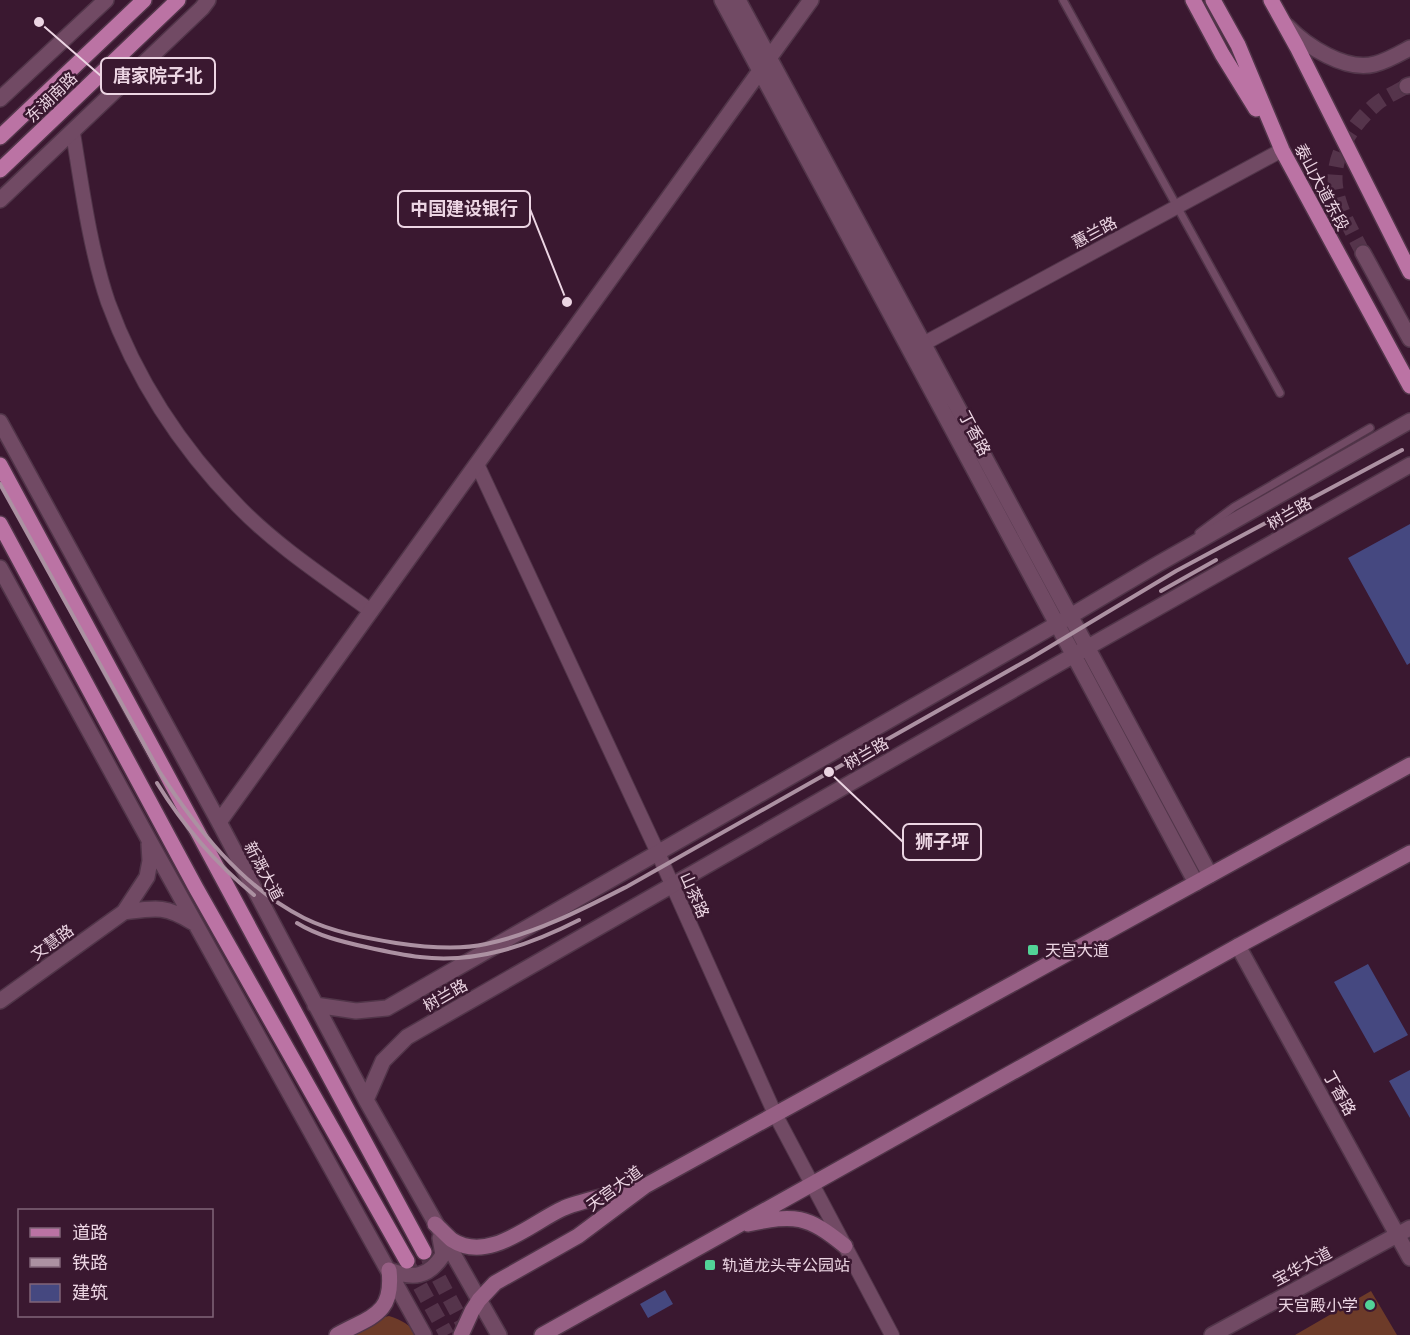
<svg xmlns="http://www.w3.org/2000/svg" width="1410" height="1335" viewBox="0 0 1410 1335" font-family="'Roboto Condensed','Noto Sans SC',sans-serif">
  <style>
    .green { fill: #6d3b29 }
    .building { fill: #454880 }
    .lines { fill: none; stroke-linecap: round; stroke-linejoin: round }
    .tertiary-tunnel { stroke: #55344b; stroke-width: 15; stroke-dasharray: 15 8; stroke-linecap: butt }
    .primary-tunnel { stroke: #55344b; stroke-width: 15; stroke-dasharray: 15 8; stroke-linecap: butt }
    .service-casing { stroke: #513549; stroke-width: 10 }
    .minor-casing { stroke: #513549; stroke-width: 16 }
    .tertiary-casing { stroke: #513549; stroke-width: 18 }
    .secondary-casing { stroke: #513549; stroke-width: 18 }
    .primary-casing { stroke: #513549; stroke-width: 18 }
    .service { stroke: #714a64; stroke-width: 7 }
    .minor { stroke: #714a64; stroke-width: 14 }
    .tertiary { stroke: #714a64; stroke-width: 15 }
    .secondary { stroke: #965f84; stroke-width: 15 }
    .primary { stroke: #bb73a4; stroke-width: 15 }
    .rail { stroke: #ac91a2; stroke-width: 4 }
    .poi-dot { fill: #52d397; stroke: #3a1830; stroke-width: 2 }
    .labels { text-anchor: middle; stroke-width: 5; stroke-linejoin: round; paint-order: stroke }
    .street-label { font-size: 16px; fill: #ecd5e3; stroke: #3a1830 }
    .poi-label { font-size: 16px; fill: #ecd5e3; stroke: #3a1830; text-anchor: start }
    .leader { fill: none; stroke: #ecd5e3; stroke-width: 2 }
    .callout-dot { fill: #ecd5e3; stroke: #3a1830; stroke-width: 2 }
    .callout { fill: #3a1830; stroke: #ecd5e3; stroke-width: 2 }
    .callout-label { font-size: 18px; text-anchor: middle; font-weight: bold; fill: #ecd5e3 }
  </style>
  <rect width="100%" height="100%" fill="#3a1830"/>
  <path class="green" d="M1371,1291L1397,1335H1295Z
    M389,1316C402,1320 410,1325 418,1335H351L380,1318Z"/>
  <path class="building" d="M1410,524V663L1407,665L1348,558Z
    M1368,964L1408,1035L1374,1053L1334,982Z
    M1410,1070V1118L1389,1081Z
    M665,1290L673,1304L648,1318L640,1304Z"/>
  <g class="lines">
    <path class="tertiary-tunnel" d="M1363,253C1353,233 1342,215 1337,194C1328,160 1351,126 1375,105C1384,97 1397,92 1407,86"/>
    <path class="primary-tunnel" d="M428,1258L469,1335
      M409,1266L447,1335"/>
    <defs>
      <path id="service" d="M1063,0L1280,393
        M1199,533L1234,507L1370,428"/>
      <path id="minor" d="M73,133C82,188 90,249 108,302C136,379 182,449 239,507C278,547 326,578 371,611
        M923,344L1282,150
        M477,464L658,853L775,1114L892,1335"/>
      <path id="tertiary" d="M722,0L1196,883
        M738,0L1210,875
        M1287,26C1306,46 1346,72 1375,64C1387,61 1399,54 1410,48
        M1407,86L1410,85
        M0,99L106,0
        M0,200L202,8L208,0
        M1363,253L1410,339
        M0,422L219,822L366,1100L499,1335
        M0,568L149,840L424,1335
        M219,822L811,0
        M124,912C155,908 165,905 192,922
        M1238,946L1410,1258
        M0,1001L124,912L147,877L150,861L149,844
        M315,1005L356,1011L387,1008L1057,624L1158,564L1410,421
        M366,1100L383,1061L407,1037L1074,655L1410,465
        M389,1270C413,1279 428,1278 443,1255L440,1238
        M1212,1335L1410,1228"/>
      <path id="secondary" d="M435,1224C441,1229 446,1235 452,1240C489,1264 532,1222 564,1208C586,1199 613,1195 636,1188
        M748,1224C795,1214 807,1215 845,1246
        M337,1335C371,1316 394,1315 389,1270
        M461,1335L472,1311L479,1300L495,1283L578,1236L645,1186L1410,765
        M542,1335L1238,946L1410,853"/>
      <path id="primary" d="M1193,0L1222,54L1256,109
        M1213,0L1238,45L1282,150L1410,386
        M1271,0L1297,47L1410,272
        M0,137L144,0
        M0,170L178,0
        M0,465L424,1252
        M0,524L196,888L407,1261"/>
    </defs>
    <use href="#service" class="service-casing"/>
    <use href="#minor" class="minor-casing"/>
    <use href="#tertiary" class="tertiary-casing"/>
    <use href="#secondary" class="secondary-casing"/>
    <use href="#primary" class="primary-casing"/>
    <use href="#service" class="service"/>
    <use href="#minor" class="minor"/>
    <use href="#tertiary" class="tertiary"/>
    <use href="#secondary" class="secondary"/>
    <use href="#primary" class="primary"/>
    <path class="rail" d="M0,484L159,771C196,828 242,887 304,918C332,932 366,938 396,943C423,947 460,950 486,944C537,933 583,909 628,886L1031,658L1176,571L1402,450
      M1161,591L1216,560
      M157,783C184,827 214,862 254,895
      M297,923C318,936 343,942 366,947C384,951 402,955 420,957C476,964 530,945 579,920"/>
  </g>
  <g class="poi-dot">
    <rect x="1027" y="944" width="12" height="12" rx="3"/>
    <rect x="704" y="1259" width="12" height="12" rx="3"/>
    <circle cx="1370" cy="1305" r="6"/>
  </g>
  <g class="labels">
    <g class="street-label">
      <text transform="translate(51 97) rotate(-44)" y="6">东湖南路</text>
      <text transform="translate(1322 187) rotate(62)" y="6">泰山大道东段</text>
      <text transform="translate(1094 232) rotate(-28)" y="6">蕙兰路</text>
      <text transform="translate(975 433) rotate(62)" y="6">丁香路</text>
      <text transform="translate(1289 513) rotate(-30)" y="6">树兰路</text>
      <text transform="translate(866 753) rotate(-30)" y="6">树兰路</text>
      <text transform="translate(264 871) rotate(62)" y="6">新溉大道</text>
      <text transform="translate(695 895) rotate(66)" y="6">山茶路</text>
      <text transform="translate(52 942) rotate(-36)" y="6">文慧路</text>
      <text transform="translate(445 995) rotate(-30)" y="6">树兰路</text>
      <text transform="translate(1340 1093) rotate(61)" y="6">丁香路</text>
      <text transform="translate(614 1188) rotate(-36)" y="6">天宫大道</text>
      <text transform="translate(1302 1266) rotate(-28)" y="6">宝华大道</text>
    </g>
    <g class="poi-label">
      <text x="1045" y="956">天宫大道</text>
      <text x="722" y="1271">轨道龙头寺公园站</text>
      <text x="1358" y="1311" text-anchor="end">天宫殿小学</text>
    </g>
  </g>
  <path class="leader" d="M39 22L101 76M567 302L530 209M829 772L903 842"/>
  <g class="callout-dot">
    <circle cx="39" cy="22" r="6"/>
    <circle cx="567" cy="302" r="6"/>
    <circle cx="829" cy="772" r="6"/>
  </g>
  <g class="callout">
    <rect x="101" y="58" width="114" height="36" rx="6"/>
    <rect x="398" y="191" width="132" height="36" rx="6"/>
    <rect x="903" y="824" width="78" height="36" rx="6"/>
  </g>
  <g class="callout-label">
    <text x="158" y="82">唐家院子北</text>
    <text x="464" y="215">中国建设银行</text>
    <text x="942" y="848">狮子坪</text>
  </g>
  <rect x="18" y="1209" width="195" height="108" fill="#3a1830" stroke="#816478" stroke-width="1.5"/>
  <rect x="30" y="1228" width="30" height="9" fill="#bb73a4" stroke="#816478" stroke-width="1.5"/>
  <text x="72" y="1239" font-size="18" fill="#ecd5e3">道路</text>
  <rect x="30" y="1258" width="30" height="9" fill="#ac91a2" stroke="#816478" stroke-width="1.5"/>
  <text x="72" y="1269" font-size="18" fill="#ecd5e3">铁路</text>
  <rect x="30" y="1284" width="30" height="18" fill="#454880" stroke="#816478" stroke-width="1.5"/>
  <text x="72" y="1299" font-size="18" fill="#ecd5e3">建筑</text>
</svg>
